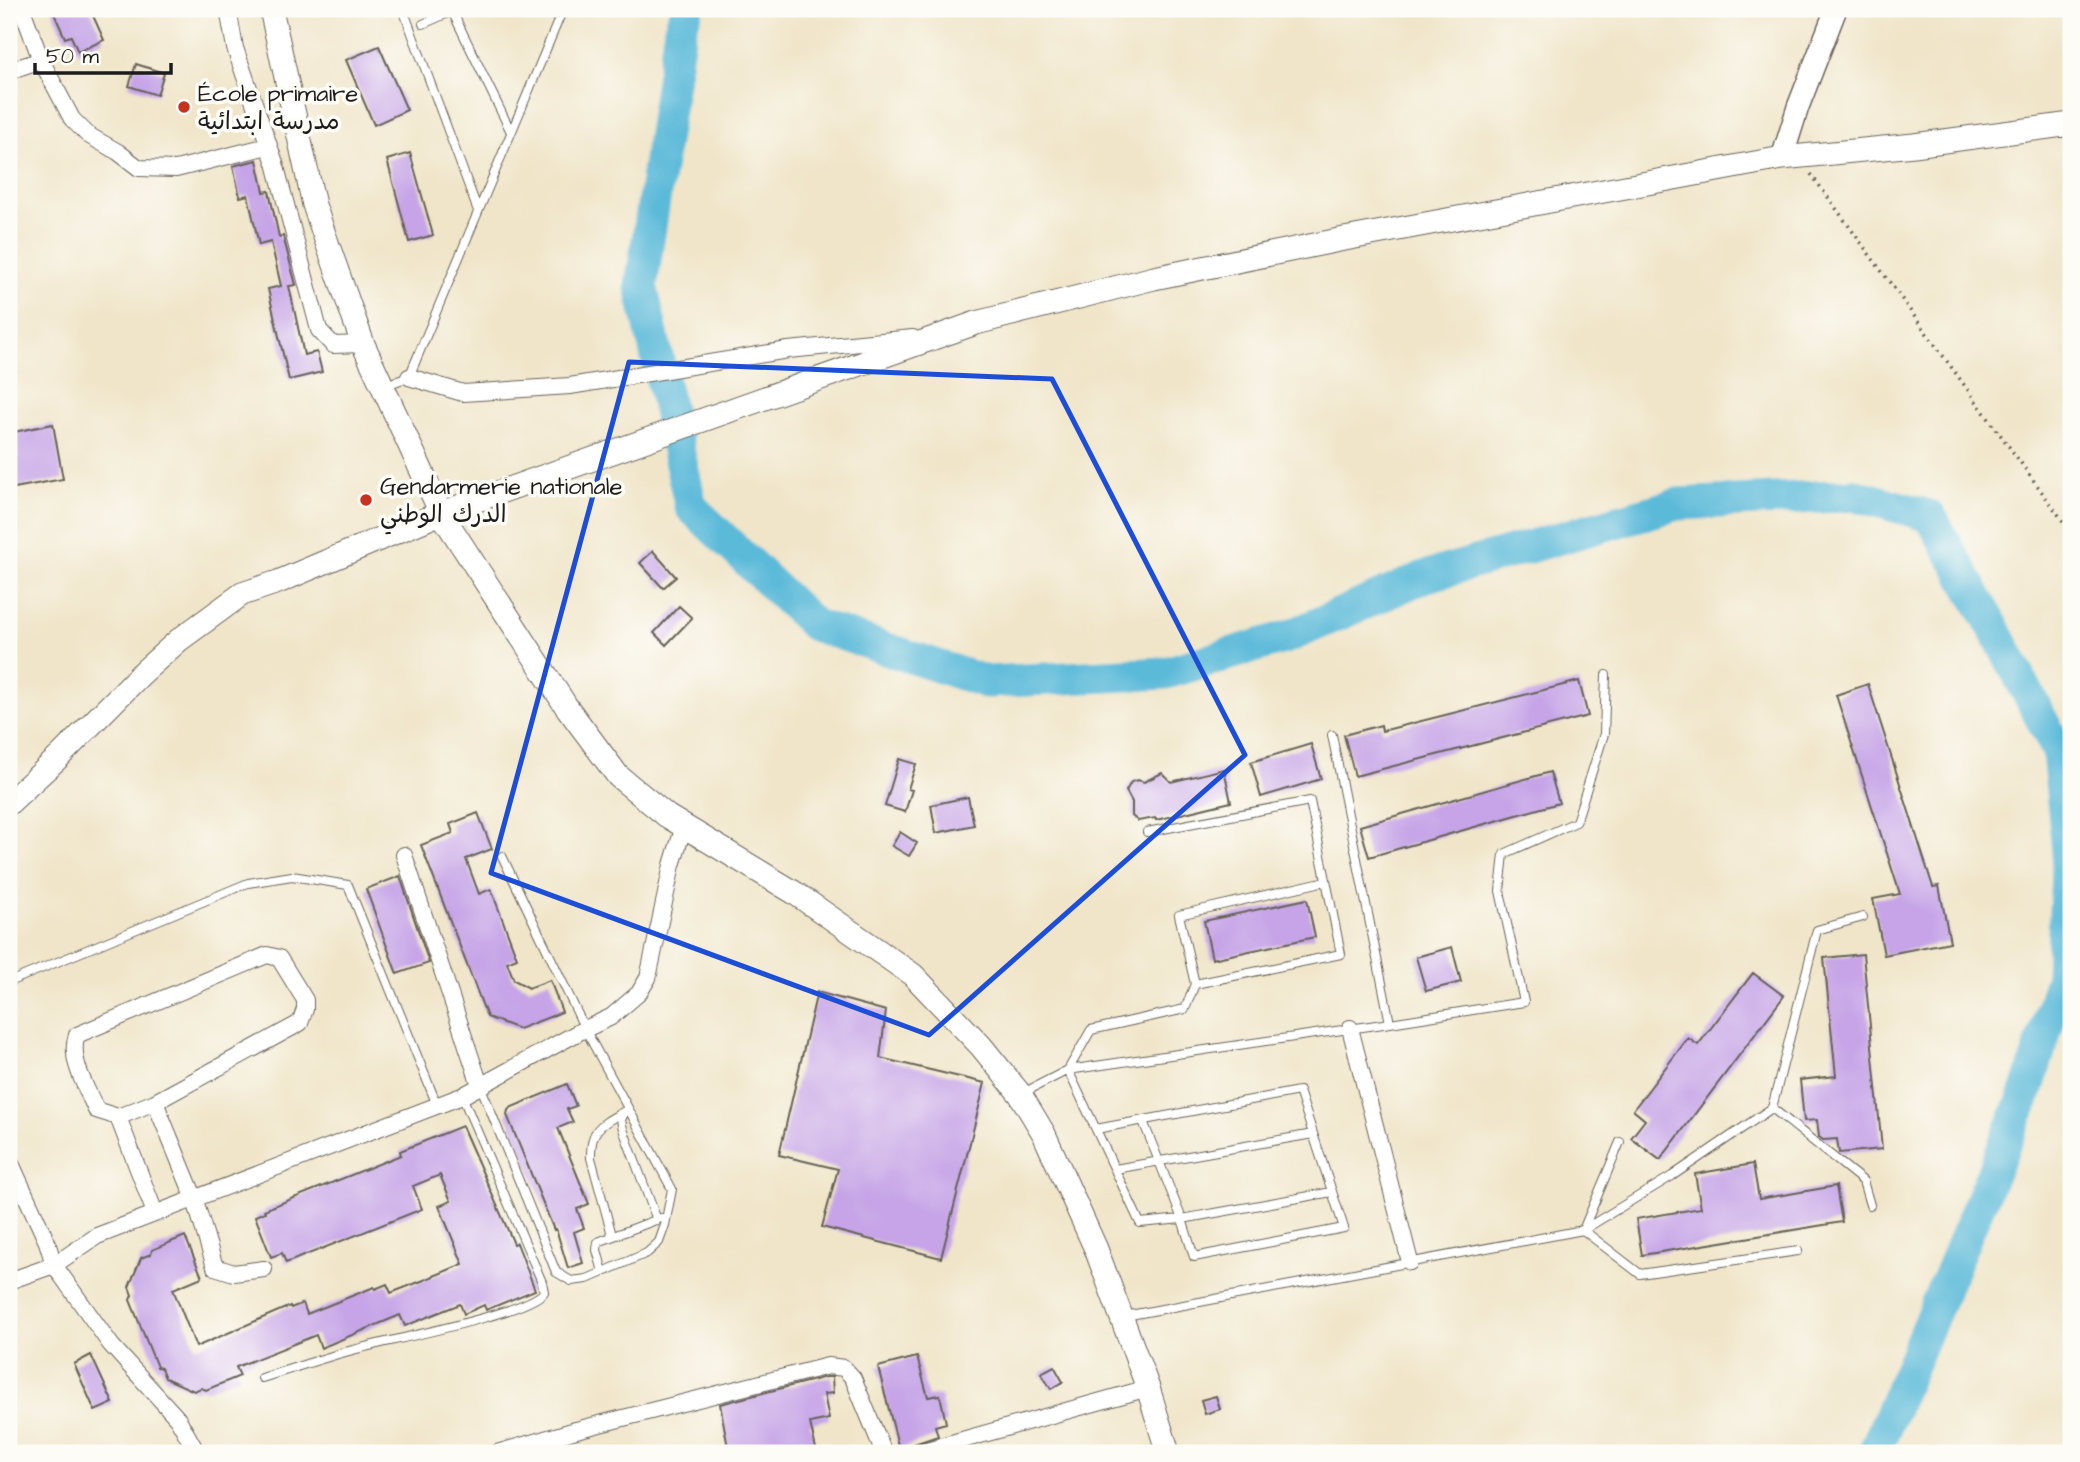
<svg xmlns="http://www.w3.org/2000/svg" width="2080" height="1462" viewBox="0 0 2080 1462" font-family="'Architects Daughter','Playpen Sans Arabic',sans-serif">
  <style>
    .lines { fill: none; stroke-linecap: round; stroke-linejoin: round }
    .river { stroke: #5bbad9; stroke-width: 33 }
    .building { fill: #c6a4e7 }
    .lane-casing { stroke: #666259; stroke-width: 10 }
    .street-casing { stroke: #666259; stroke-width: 18 }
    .secondary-casing { stroke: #666259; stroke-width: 24 }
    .primary-casing { stroke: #666259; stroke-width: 25 }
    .path { stroke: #666259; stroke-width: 3.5; stroke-dasharray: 2 5; stroke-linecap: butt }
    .lane { stroke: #fff; stroke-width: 8 }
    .street { stroke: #fff; stroke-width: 16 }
    .secondary { stroke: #fff; stroke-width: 21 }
    .primary { stroke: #fff; stroke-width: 23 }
    .marked { fill: none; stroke: #1d4ed8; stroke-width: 5; stroke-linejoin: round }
    .poi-dot { fill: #c8321e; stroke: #fdfcf7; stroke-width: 2.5 }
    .labels { text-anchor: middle; stroke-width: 7; stroke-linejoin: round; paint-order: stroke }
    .poi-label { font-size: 24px; fill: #1c1c1c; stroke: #fdfcf7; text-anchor: start }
  </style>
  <rect width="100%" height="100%" fill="#fdfcf7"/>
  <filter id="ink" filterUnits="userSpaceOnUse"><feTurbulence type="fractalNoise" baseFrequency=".0143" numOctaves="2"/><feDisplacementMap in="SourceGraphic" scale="14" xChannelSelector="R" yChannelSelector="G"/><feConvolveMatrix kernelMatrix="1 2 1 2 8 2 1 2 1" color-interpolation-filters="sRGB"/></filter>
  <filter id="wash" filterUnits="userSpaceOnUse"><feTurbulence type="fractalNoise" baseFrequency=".00686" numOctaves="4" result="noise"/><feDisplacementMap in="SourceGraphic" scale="28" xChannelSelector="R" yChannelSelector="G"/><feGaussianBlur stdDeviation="1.57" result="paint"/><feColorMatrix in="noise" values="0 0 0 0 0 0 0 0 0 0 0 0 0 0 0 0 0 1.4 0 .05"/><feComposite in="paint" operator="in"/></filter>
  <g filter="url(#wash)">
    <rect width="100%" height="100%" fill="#f0e5c9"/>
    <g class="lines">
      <path class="river" d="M687,9L680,29L641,286L691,507L814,625L986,682L1166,673L1290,636L1424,577L1678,504L1856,495L1930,516L1994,628L2058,751L2068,851L2062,976L2027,1091L1874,1453"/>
    </g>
    <g id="blocks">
      <path class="building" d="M52,9H90L104,40L78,52L71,36L65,38Z
        M379,46L407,110L374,125L346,60Z
        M136,64L164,73L157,95L129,86Z
        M410,153L433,235L409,242L387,160Z
        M257,160L264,192L269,191L279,237L283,236L296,285L289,286L304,355L317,352L322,372L289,380L268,289L281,286L271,242L259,245L248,195L240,197L233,166Z
        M53,424L63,479L9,489V433Z
        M653,551L676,577L663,588L640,563Z
        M679,606L692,618L666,645L654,633Z
        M1579,681L1588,716L1355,776L1344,735L1381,725L1382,731Z
        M1868,684L1933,887L1939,886L1950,942L1884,955L1873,899L1900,894L1836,695Z
        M1311,744L1321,779L1261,797L1251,762Z
        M899,759L916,764L908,789L912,790L905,812L885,806Z
        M1224,769L1231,802L1156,820L1155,818L1138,821L1132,816V802L1126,791L1131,782L1138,780L1144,782L1162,773L1171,782Z
        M1550,772L1559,803L1369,857L1360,826Z
        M968,797L974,825L936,833L931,805Z
        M478,813L492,849L466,859L479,894L491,889L517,958L507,962L514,980L529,988L550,980L562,1012L519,1029L487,1017L421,845L453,833L450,824Z
        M900,832L917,843L909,856L892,846Z
        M400,876L429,963L397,974L366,889Z
        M1307,899L1315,937L1212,959L1204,921Z
        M1452,947L1461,982L1426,991L1416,957Z
        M1863,954L1882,1149L1839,1153L1837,1139L1823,1140L1819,1137L1817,1120L1804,1121L1800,1080L1836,1076L1824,958Z
        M1753,973L1784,996L1660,1160L1631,1138L1645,1120L1633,1110L1688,1038L1698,1045Z
        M817,992L886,1011L880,1058L985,1083L941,1258L822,1227L838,1169L779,1155Z
        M567,1084L576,1106L567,1109L573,1122L558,1128L589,1204L577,1209L584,1228L574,1232L583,1263L568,1268L556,1229L554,1230L507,1115L508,1110L512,1107Z
        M462,1126L514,1244L517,1243L535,1290L486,1310L484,1305L464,1314L460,1304L405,1326L400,1315L321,1348L316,1335L236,1367L240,1376L206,1390L201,1388L194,1391L165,1378L161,1368L157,1367L130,1300L132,1295L129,1287L141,1258L151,1254L152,1250L185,1236L202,1277L173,1289L196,1347L290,1306L291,1308L303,1303L307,1314L374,1287L375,1289L387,1284L391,1293L424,1280L463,1264L439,1206L451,1201L440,1175L413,1186L422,1209L286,1263L282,1253L271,1257L255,1216L265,1212L264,1210L401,1155L400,1151Z
        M1753,1164L1759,1199L1836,1186L1842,1222L1642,1255L1636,1219L1701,1208L1695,1174Z
        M91,1355L113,1403L95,1411L74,1364Z
        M917,1357L928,1397L940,1395L946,1423L935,1426L938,1436L899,1449L878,1367Z
        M1054,1366L1063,1382L1051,1389L1041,1373Z
        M826,1377H832L833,1393L824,1394L829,1419L810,1423L817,1453H729L720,1404Z
        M1216,1396L1220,1409L1205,1414L1201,1400Z"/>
    </g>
  </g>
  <g filter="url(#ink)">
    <use href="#blocks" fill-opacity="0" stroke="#666259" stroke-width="2"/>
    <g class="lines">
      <defs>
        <path id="lane" d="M403,9L478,211
          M543,9L559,17
          M452,11L511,132
          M423,24L457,9
          M386,385L409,377L563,9
          M9,982L248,883L292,876L348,885L437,1105
          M1195,984L1179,915L1326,881
          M1390,1023L1524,1002L1500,891L1504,854L1576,822L1604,734L1606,675
          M480,1085L556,1272L571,1281L587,1279L647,1253L659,1242L665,1225L672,1189L585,1029L502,856
          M1023,1093L1068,1070L1390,1023L1332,735
          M1772,1108L1863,1181L1870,1205
          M625,1111L621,1120L623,1129L657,1220
          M1143,1121L1182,1219L1332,1192
          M1096,1129L1299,1091L1344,1228L1194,1257L1182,1219L1140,1223L1068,1070L1091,1030L1185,1009L1195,984L1341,954L1310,801L1147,832
          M1115,1169L1313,1134
          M612,1235L591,1158C590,1129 600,1125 623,1112
          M1798,1251L1640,1274L1583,1230L1672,1176L1772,1108L1817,930L1863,917
          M603,1272L597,1250L598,1242L661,1218
          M1125,1316L1583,1230L1620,1142
          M262,1378C291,1369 320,1359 349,1351C384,1341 527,1314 544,1292L542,1282L462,1096"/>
        <path id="street" d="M22,9L41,60L72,119L88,135L118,152L139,168L176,169L268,146
          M228,9L235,48L275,163L319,330L333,345L363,344
          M9,71L41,60
          M409,377L463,393L570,386L788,350L913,338
          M404,855L480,1085
          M267,955L279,958L305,1000V1009L300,1023L155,1102L118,1117L96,1110C87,1088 68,1059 77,1035Z
          M1350,1028L1410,1262
          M155,1102L194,1197L215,1267L234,1273L264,1269
          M118,1117L155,1213
          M9,1159L47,1242L54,1265L111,1345L178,1419L197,1453
          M9,1281L54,1265L97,1236L462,1096L579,1032L611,1017L639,993L648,978L672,865L684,826
          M497,1453L576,1430L828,1366L844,1368L853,1378L884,1453
          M916,1453L1148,1388"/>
        <path id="secondary" d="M1782,158L1798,107L1836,9"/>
        <path id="primary" d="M271,9L314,205L331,254L363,344L441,513L566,706L618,776L667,816L795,893L913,975L981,1046L1020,1094L1044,1134L1096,1249L1148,1388L1168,1453
          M9,803L60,756L141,674L179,640L242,594L278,582L441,513L976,323L1154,278L1339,240L1782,158L1914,145L2071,124"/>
      </defs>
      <use href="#lane" class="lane-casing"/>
      <use href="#street" class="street-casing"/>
      <use href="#secondary" class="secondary-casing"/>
      <use href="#primary" class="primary-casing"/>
      <path class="path" d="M1811,174L2071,532"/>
      <use href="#lane" class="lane"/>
      <use href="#street" class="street"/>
      <use href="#secondary" class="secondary"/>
      <use href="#primary" class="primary"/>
    </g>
  </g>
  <path class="marked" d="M629,362L1052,379L1245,755L929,1035L491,873Z"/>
  <g class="poi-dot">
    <circle cx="184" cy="107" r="7"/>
    <circle cx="366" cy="500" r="7"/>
  </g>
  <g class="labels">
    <g class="poi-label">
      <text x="198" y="101">École primaire<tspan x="198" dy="28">مدرسة ابتدائية</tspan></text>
      <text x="380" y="494">Gendarmerie nationale<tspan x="380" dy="28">الدرك الوطني</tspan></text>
    </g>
  </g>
  <rect width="2080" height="1462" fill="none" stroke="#fdfcf7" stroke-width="35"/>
  <path d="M35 63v10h136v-10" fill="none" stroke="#1c1c1c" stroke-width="3.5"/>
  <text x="46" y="63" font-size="21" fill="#1c1c1c" stroke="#fdfcf7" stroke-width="5" paint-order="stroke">50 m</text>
</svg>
